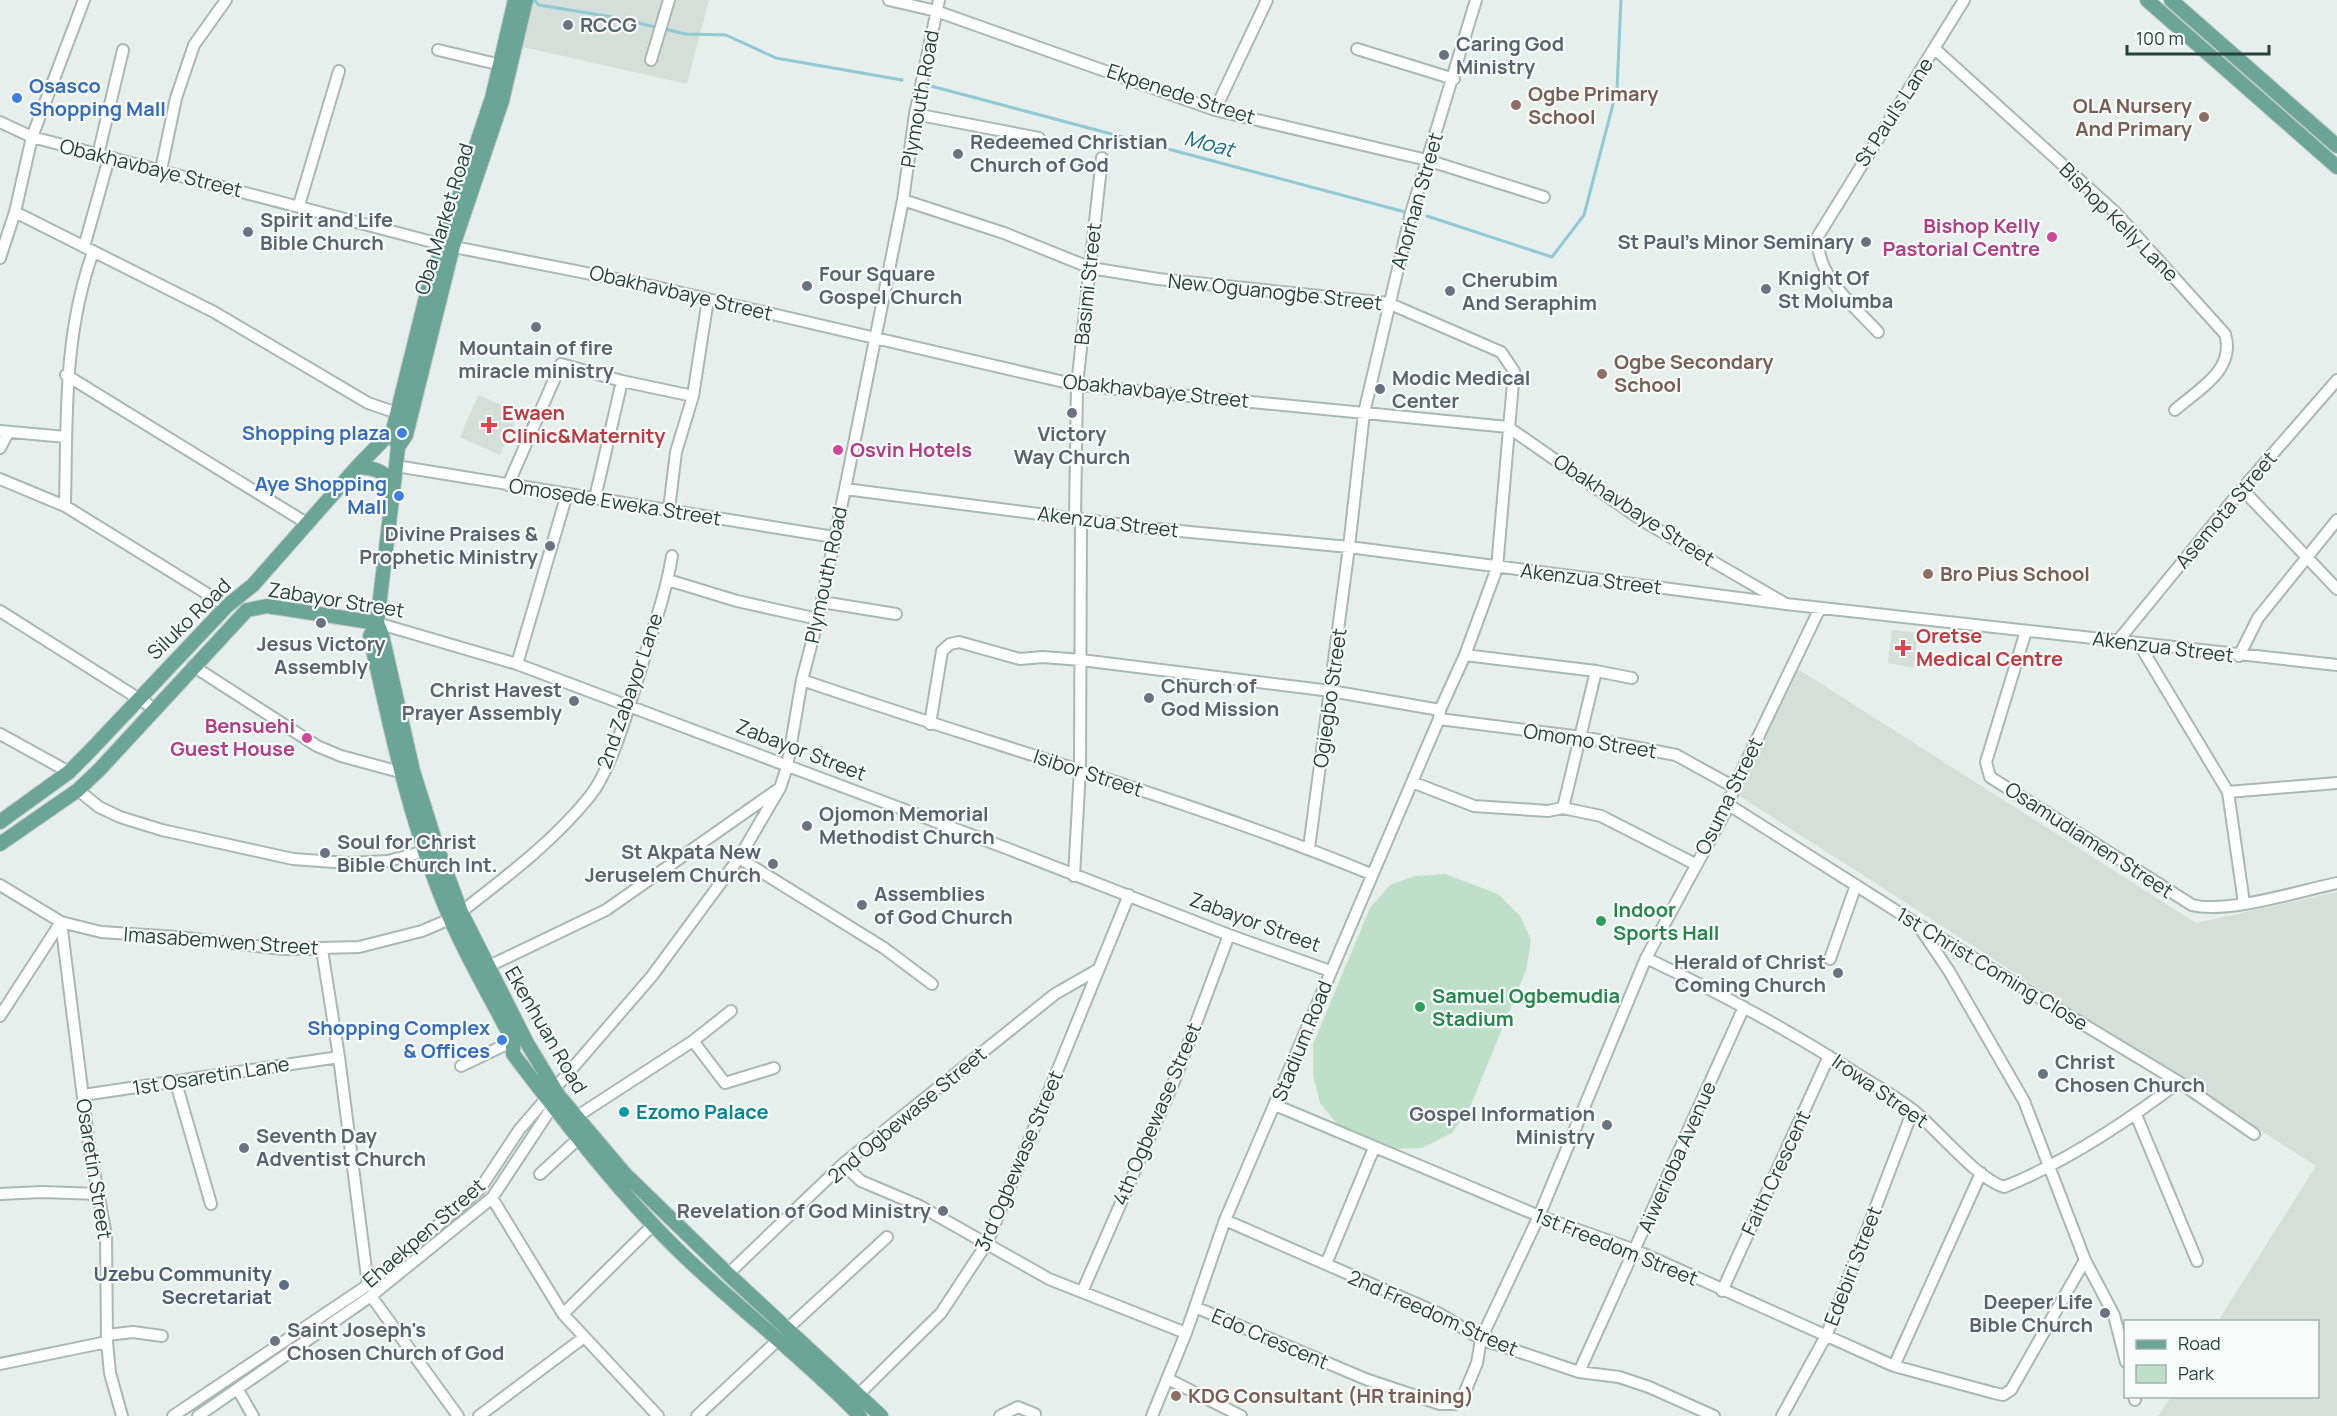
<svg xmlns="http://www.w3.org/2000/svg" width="2337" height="1416" viewBox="0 0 2337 1416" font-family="Manrope,sans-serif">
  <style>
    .built { fill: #d4dfda }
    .green { fill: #bfe0c8 }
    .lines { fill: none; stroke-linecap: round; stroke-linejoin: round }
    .stream { stroke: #8ec9d4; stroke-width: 3 }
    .minor-casing { stroke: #a8b8b2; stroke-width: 14 }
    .major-casing { stroke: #c2cac8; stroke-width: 16 }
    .minor { stroke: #fff; stroke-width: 10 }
    .major { stroke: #6aa596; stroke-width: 14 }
    .worship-dot { fill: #6b7280; stroke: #f7fbf9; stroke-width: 2 }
    .shop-dot { fill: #3f7fe0; stroke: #f7fbf9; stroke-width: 2 }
    .education-dot { fill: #8d6e63; stroke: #f7fbf9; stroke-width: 2 }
    .hotel-dot { fill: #d1479c; stroke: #f7fbf9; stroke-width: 2 }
    .health-dot { fill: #e0444e; stroke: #f7fbf9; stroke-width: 2 }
    .leisure-dot { fill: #2e9e5b; stroke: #f7fbf9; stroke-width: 2 }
    .culture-dot { fill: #0f9aa8; stroke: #f7fbf9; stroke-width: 2 }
    .service-dot { fill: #5c6f8a; stroke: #f7fbf9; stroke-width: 2 }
    .labels { text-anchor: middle; stroke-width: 4.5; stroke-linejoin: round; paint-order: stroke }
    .worship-label { font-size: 20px; font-weight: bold; fill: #5b616d; stroke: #f7fbf9; text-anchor: start }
    .shop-label { font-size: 20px; font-weight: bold; fill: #366cbe; stroke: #f7fbf9; text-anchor: end }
    .street-label { font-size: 20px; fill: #24423a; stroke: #f7fbf9 }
    .education-label { font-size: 20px; font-weight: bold; fill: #785e54; stroke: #f7fbf9; text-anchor: start }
    .hotel-label { font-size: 20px; font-weight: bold; fill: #b23c85; stroke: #f7fbf9; text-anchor: end }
    .health-label { font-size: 20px; font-weight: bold; fill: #be3a42; stroke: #f7fbf9; text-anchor: start }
    .leisure-label { font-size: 20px; font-weight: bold; fill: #27864d; stroke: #f7fbf9; text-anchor: start }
    .culture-label { font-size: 20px; font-weight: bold; fill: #0d838f; stroke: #f7fbf9; text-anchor: start }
    .service-label { font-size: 20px; font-weight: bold; fill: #4e5e75; stroke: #f7fbf9; text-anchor: end }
    .water-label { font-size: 21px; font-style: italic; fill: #1c6f80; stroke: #f7fbf9 }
  </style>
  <rect width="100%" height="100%" fill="#e6efeb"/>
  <path class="built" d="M533,0H709L687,84L523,47Z
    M478,395L519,412L500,455L460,437Z
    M1892,630L1918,633L1914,668L1888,663Z
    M1798,669L2196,923L2337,892V1416H2158L2171,1397L2318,1396V1322L2218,1321L2316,1166L1738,795Z"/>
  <path class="green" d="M1445,874L1498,894L1520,916L1531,940L1526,970L1471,1105L1452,1133L1422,1148L1392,1149L1341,1129L1320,1103L1313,1075V1044L1370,908L1390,885L1415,876Z"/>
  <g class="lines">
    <path class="stream" d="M534,0L539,5L612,17L686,34L726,35L776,58L902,80
      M931,86L1409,213
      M1427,216L1552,257L1584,215L1617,89L1621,0"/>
    <defs>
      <path id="minor" d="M889,0L936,11L1215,110L1427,160L1544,197
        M1357,49L1454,79
        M1935,49L2116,213L2225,334C2236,370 2199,389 2175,410
        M438,50L501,65
        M651,60L669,0
        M1215,110L1267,0
        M915,114L1039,138
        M0,122L32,137L444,245L652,286L1077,385L1508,427L1643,521L1786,604
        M98,155L123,50
        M161,170L176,98L194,45L226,0
        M903,200L1004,233L1091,268L1158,279L1388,303L1501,352L1514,371L1497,568L1465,655L1440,710L1439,719L1225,1220L1186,1333L1152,1416
        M299,205L339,71
        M15,212L214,312L368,403L397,413
        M84,247L109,158
        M0,258L15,212L32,137L84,0
        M1878,332C1853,305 1815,275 1818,236L1964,0
        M66,375L308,524
        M0,431L66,437
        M0,448L8,433
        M396,466L834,537
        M0,479L65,506L227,606
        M508,485L561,364L622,381L693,396
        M845,489L1148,528L1349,547L1786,604L2337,665
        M2242,489L2337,589
        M595,498L622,381
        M65,506C67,419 63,336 93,252
        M669,509L676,452L693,396L708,299
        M1075,518L1077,385L1102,158
        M668,580L737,601L818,619
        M822,602L896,614
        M0,611L155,709
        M377,623L517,664L1006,848L1229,935L1330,971
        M2026,631L1986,762L1990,777L2192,905C2228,914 2299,891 2337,883
        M2117,642L2242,489L2337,380
        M2139,644L2228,792L2244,903
        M1465,655L1596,671L1632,678
        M2239,656L2258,618L2337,520
        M517,664L567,494
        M193,666L317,746L341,756L400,772
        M802,680C991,745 1186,798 1371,874
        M1439,719L1582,737L1676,755L1734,787
        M930,724L942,651L950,644L959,642L1020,659L1043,657L1081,660L1331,691L1440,710
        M0,734L69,772
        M1412,782L1474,806L1548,811L1563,808L1601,816L1695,864
        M78,790L99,807L120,817L162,830L293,859L348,863L388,861L425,851
        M2228,792L2337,783
        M1729,805L1917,924L2179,1082L2254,1134
        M1563,808L1596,671
        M1309,848L1349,547L1364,413L1411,213L1476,0
        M739,858L884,948L932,984
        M1074,876L1080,769L1081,519
        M0,885L61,922L101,932L177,937L283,949L359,947L422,931L450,919
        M461,912C506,877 554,841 590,796C613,767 630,702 642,665C653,629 666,593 672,556
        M61,922L89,1145L106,1235L107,1342L110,1373L122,1416
        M1920,928L1949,971L2024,1101L2085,1260L2114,1315L2126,1362
        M322,950L339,1057L368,1285
        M1646,958C1718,992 1789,1030 1857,1074C1876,1086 1897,1097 1914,1111C1938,1130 1977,1179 2004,1187C2066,1162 2125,1123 2179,1082
        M1830,959L1856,885
        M487,967L606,910L777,790
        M0,1016L61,922
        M693,1041L725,1083L774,1068
        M461,1066L513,1041
        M176,1083L211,1204
        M83,1095L339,1057
        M1275,1105L1539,1216L1635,1250L1894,1366L1994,1393L2003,1395L2011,1390L2085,1260
        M2136,1115L2197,1261
        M576,1117L693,1041L731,1011
        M843,1164L861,1181L920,1206L1049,1279L1186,1333
        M540,1174L577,1140
        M0,1194L42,1192L99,1194
        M492,1198L563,1314L658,1416
        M1225,1220L1440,1314L1481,1339L1579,1372L1619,1377L1649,1387L1714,1416
        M1326,1264L1374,1148
        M728,1274L843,1164L1055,994L1097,970
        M1722,1291L1829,1056
        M1082,1292L1175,1079L1229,935
        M371,1296L458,1416
        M1195,1307L1368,1380L1440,1404H1455L1462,1399L1477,1363L1481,1339L1539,1216L1646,958L1729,805L1734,787L1820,608
        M563,1314L653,1225
        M787,1329L887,1237
        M107,1335L133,1332L162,1336
        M0,1364L107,1342
        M1894,1366L1981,1173
        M1579,1372L1744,1007
        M1168,1379L1241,1416
        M238,1390L253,1416
        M858,1395L941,1313L987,1243L1129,895
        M2134,1396L2135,1400
        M173,1416L368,1285L480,1189L519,1130L652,976L739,858L780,788L787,767L802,680L818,619L845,489L903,200L915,114L939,0
        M198,1416L371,1296L492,1198L556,1101
        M479,1416L583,1338
        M697,1416L778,1340
        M1000,1416L1018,1407L1035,1414
        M1782,1416L1827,1334L1913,1110"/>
      <path id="major" d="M515,0L492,98L428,289L393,430L398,447L396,466L377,623L370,636C391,731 411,828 450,918C468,960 492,1000 513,1041V1054C566,1123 618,1192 681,1253C739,1309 804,1358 860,1416
        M2147,0L2337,167
        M2171,0L2337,146
        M398,447L406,435L453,246L502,101L526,0
        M357,467C374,468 382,470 393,483
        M377,623L382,635L413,771L437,847L461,912L527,1043L559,1096L625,1174L728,1274L881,1416
        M0,822L69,772L88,753L227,606L253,585L357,467L393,430
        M0,844L78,790L100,769L247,610L267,606L377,623"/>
    </defs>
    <use href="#minor" class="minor-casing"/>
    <use href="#major" class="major-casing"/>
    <use href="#minor" class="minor"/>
    <use href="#major" class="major"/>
  </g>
  <g class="worship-dot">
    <circle cx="568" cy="25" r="6"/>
    <circle cx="1444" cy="55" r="6"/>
    <circle cx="958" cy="154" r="6"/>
    <circle cx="248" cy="232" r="6"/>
    <circle cx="1866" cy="242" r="6"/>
    <circle cx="807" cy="286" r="6"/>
    <circle cx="1766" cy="289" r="6"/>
    <circle cx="1450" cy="291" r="6"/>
    <circle cx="536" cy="327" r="6"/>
    <circle cx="1380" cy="389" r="6"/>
    <circle cx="1072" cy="413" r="6"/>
    <circle cx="550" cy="546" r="6"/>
    <circle cx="321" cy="623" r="6"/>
    <circle cx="1149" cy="698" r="6"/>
    <circle cx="574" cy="701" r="6"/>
    <circle cx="807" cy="826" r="6"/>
    <circle cx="325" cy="853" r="6"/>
    <circle cx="773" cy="864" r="6"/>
    <circle cx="862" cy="905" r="6"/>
    <circle cx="1838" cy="973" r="6"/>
    <circle cx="2043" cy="1074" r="6"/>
    <circle cx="1607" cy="1125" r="6"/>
    <circle cx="244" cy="1148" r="6"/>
    <circle cx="943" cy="1211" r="6"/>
    <circle cx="2105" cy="1313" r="6"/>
    <circle cx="275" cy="1341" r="6"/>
  </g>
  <g class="shop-dot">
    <circle cx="17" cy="98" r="6"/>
    <circle cx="402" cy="433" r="6"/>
    <circle cx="399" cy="496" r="6"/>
    <circle cx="502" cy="1040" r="6"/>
  </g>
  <g class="education-dot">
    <circle cx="1516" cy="105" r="6"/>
    <circle cx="2204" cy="117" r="6"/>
    <circle cx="1602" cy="374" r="6"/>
    <circle cx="1928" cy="574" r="6"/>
    <circle cx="1176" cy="1396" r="6"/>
  </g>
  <g class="hotel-dot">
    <circle cx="2052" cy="237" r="6"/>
    <circle cx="838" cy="450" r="6"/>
    <circle cx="307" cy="738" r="6"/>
  </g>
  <g class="health-dot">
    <path d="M486 416h6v6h6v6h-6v6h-6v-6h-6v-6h6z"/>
    <path d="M1900 639h6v6h6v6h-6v6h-6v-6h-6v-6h6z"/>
  </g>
  <g class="leisure-dot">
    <circle cx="1601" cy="921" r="6"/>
    <circle cx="1420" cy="1007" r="6"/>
  </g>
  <circle class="culture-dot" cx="624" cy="1112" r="6"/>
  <circle class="service-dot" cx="284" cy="1285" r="6"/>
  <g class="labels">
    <g class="worship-label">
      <text x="580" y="32">RCCG</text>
      <text x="1456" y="51">Caring God<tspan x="1456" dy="23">Ministry</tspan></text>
      <text x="970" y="149">Redeemed Christian<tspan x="970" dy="23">Church of God</tspan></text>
      <text x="260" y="227">Spirit and Life<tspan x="260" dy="23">Bible Church</tspan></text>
      <text x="1854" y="249" text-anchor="end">St Paul's Minor Seminary</text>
      <text x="819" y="281">Four Square<tspan x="819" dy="23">Gospel Church</tspan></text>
      <text x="1778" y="285">Knight Of<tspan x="1778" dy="23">St Molumba</tspan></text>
      <text x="1462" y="287">Cherubim<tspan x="1462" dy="23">And Seraphim</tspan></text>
      <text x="536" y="355" text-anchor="middle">Mountain of fire<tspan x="536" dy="23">miracle ministry</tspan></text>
      <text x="1392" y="385">Modic Medical<tspan x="1392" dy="23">Center</tspan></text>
      <text x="1072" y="441" text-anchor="middle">Victory<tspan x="1072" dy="23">Way Church</tspan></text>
      <text x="538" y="541" text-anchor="end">Divine Praises &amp;<tspan x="538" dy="23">Prophetic Ministry</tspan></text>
      <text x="321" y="651" text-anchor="middle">Jesus Victory<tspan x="321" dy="23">Assembly</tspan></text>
      <text x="1161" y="693">Church of<tspan x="1161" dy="23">God Mission</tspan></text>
      <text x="562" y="697" text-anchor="end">Christ Havest<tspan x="562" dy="23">Prayer Assembly</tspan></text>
      <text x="819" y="821">Ojomon Memorial<tspan x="819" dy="23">Methodist Church</tspan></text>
      <text x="337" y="849">Soul for Christ<tspan x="337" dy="23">Bible Church Int.</tspan></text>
      <text x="761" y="859" text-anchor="end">St Akpata New<tspan x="761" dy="23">Jeruselem Church</tspan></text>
      <text x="874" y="901">Assemblies<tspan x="874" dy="23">of God Church</tspan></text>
      <text x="1826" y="969" text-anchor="end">Herald of Christ<tspan x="1826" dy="23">Coming Church</tspan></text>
      <text x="2055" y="1069">Christ<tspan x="2055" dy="23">Chosen Church</tspan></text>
      <text x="1595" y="1121" text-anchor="end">Gospel Information<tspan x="1595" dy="23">Ministry</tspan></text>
      <text x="256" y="1143">Seventh Day<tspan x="256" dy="23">Adventist Church</tspan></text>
      <text x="931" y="1218" text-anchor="end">Revelation of God Ministry</text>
      <text x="2093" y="1309" text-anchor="end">Deeper Life<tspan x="2093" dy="23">Bible Church</tspan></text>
      <text x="287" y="1337">Saint Joseph's<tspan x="287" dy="23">Chosen Church of God</tspan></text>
    </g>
    <g class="shop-label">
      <text x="29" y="93" text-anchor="start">Osasco<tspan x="29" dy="23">Shopping Mall</tspan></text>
      <text x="390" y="440">Shopping plaza</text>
      <text x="387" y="491">Aye Shopping<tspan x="387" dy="23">Mall</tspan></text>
      <text x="490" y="1035">Shopping Complex<tspan x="490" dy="23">&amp; Offices</tspan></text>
    </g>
    <g class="street-label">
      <text transform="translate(1181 94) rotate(18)" y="7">Ekpenede Street</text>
      <text transform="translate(920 99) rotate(-80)" y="7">Plymouth Road</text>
      <text transform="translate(1894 112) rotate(-57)" y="7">St Paul's Lane</text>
      <text transform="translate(151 168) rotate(14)" y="7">Obakhavbaye Street</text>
      <text transform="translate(1417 201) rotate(-74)" y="7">Ahorhan Street</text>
      <text transform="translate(444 219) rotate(-73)" y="7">Oba Market Road</text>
      <text transform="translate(2119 222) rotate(45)" y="7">Bishop Kelly Lane</text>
      <text transform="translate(1088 284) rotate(-84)" y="7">Basimi Street</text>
      <text transform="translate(1275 292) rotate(6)" y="7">New Oguanogbe Street</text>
      <text transform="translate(681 293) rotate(13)" y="7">Obakhavbaye Street</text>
      <text transform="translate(1156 391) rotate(6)" y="7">Obakhavbaye Street</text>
      <text transform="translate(615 502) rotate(9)" y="7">Omosede Eweka Street</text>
      <text transform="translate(1634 510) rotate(33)" y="7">Obakhavbaye Street</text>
      <text transform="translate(2226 510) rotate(-50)" y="7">Asemota Street</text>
      <text transform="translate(1108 522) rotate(7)" y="7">Akenzua Street</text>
      <text transform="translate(826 575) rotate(-78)" y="7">Plymouth Road</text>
      <text transform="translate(1591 579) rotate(7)" y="7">Akenzua Street</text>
      <text transform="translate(336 600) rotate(9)" y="7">Zabayor Street</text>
      <text transform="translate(189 619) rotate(-44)" y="7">Siluko Road</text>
      <text transform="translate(2163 647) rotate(7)" y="7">Akenzua Street</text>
      <text transform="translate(630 691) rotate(-71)" y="7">2nd Zabayor Lane</text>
      <text transform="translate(1330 698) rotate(-82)" y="7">Ogiegbo Street</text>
      <text transform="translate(1590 741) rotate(9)" y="7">Omomo Street</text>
      <text transform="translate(801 750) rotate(21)" y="7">Zabayor Street</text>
      <text transform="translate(1088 773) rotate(18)" y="7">Isibor Street</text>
      <text transform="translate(1729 796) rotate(-64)" y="7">Osuma Street</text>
      <text transform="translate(2089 840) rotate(33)" y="7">Osamudiamen Street</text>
      <text transform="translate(1255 922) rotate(20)" y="7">Zabayor Street</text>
      <text transform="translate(221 941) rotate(4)" y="7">Imasabemwen Street</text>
      <text transform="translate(1992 969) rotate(31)" y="7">1st Christ Coming Close</text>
      <text transform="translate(546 1030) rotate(60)" y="7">Ekenhuan Road</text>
      <text transform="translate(1302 1041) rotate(-68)" y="7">Stadium Road</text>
      <text transform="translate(211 1076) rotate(-9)" y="7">1st Osaretin Lane</text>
      <text transform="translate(1880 1091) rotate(35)" y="7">Irowa Street</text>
      <text transform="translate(1157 1114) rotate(-67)" y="7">4th Ogbewase Street</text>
      <text transform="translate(907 1115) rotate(-40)" y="7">2nd Ogbewase Street</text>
      <text transform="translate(1677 1157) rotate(-66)" y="7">Aiwerioba Avenue</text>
      <text transform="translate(1019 1161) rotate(-67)" y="7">3rd Ogbewase Street</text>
      <text transform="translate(94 1169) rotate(81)" y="7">Osaretin Street</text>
      <text transform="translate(1776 1173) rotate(-65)" y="7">Faith Crescent</text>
      <text transform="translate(424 1233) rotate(-41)" y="7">Ehaekpen Street</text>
      <text transform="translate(1616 1247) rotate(22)" y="7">1st Freedom Street</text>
      <text transform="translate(1853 1266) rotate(-69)" y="7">Edebiri Street</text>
      <text transform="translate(1433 1313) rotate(24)" y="7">2nd Freedom Street</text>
      <text transform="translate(1270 1339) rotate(23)" y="7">Edo Crescent</text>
    </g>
    <g class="education-label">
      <text x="1528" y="101">Ogbe Primary<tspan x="1528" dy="23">School</tspan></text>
      <text x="2192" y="113" text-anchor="end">OLA Nursery<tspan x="2192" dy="23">And Primary</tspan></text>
      <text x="1614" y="369">Ogbe Secondary<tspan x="1614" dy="23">School</tspan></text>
      <text x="1940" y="581">Bro Pius School</text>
      <text x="1188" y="1403">KDG Consultant (HR training)</text>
    </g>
    <g class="hotel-label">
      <text x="2040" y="233">Bishop Kelly<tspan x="2040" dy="23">Pastorial Centre</tspan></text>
      <text x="850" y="457" text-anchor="start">Osvin Hotels</text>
      <text x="295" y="733">Bensuehi<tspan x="295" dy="23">Guest House</tspan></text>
    </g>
    <g class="health-label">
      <text x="502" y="420">Ewaen<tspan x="502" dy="23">Clinic&amp;Maternity</tspan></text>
      <text x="1916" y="643">Oretse<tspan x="1916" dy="23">Medical Centre</tspan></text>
    </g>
    <g class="leisure-label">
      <text x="1613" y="917">Indoor<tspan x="1613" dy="23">Sports Hall</tspan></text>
      <text x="1432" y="1003">Samuel Ogbemudia<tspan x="1432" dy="23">Stadium</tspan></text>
    </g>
    <g class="culture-label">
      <text x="636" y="1119">Ezomo Palace</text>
    </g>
    <g class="service-label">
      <text x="272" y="1281">Uzebu Community<tspan x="272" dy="23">Secretariat</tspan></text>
    </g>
    <g class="water-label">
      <text transform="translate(1209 144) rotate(15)" y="7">Moat</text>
    </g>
  </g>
  <rect x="2124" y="1320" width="195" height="78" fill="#f7fbf9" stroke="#a3b1ad" stroke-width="1.5"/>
  <rect x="2136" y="1340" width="30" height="9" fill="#6aa596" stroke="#a3b1ad" stroke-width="1.5"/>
  <text x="2178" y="1350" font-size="18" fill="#24423a">Road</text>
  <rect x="2136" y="1365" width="30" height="18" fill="#bfe0c8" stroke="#a3b1ad" stroke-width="1.5"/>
  <text x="2178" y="1380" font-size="18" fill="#24423a">Park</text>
  <path d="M2127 45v9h142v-9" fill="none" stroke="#24423a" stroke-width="3"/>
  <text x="2136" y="45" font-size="18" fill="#24423a" stroke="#f7fbf9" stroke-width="4.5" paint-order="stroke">100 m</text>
</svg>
